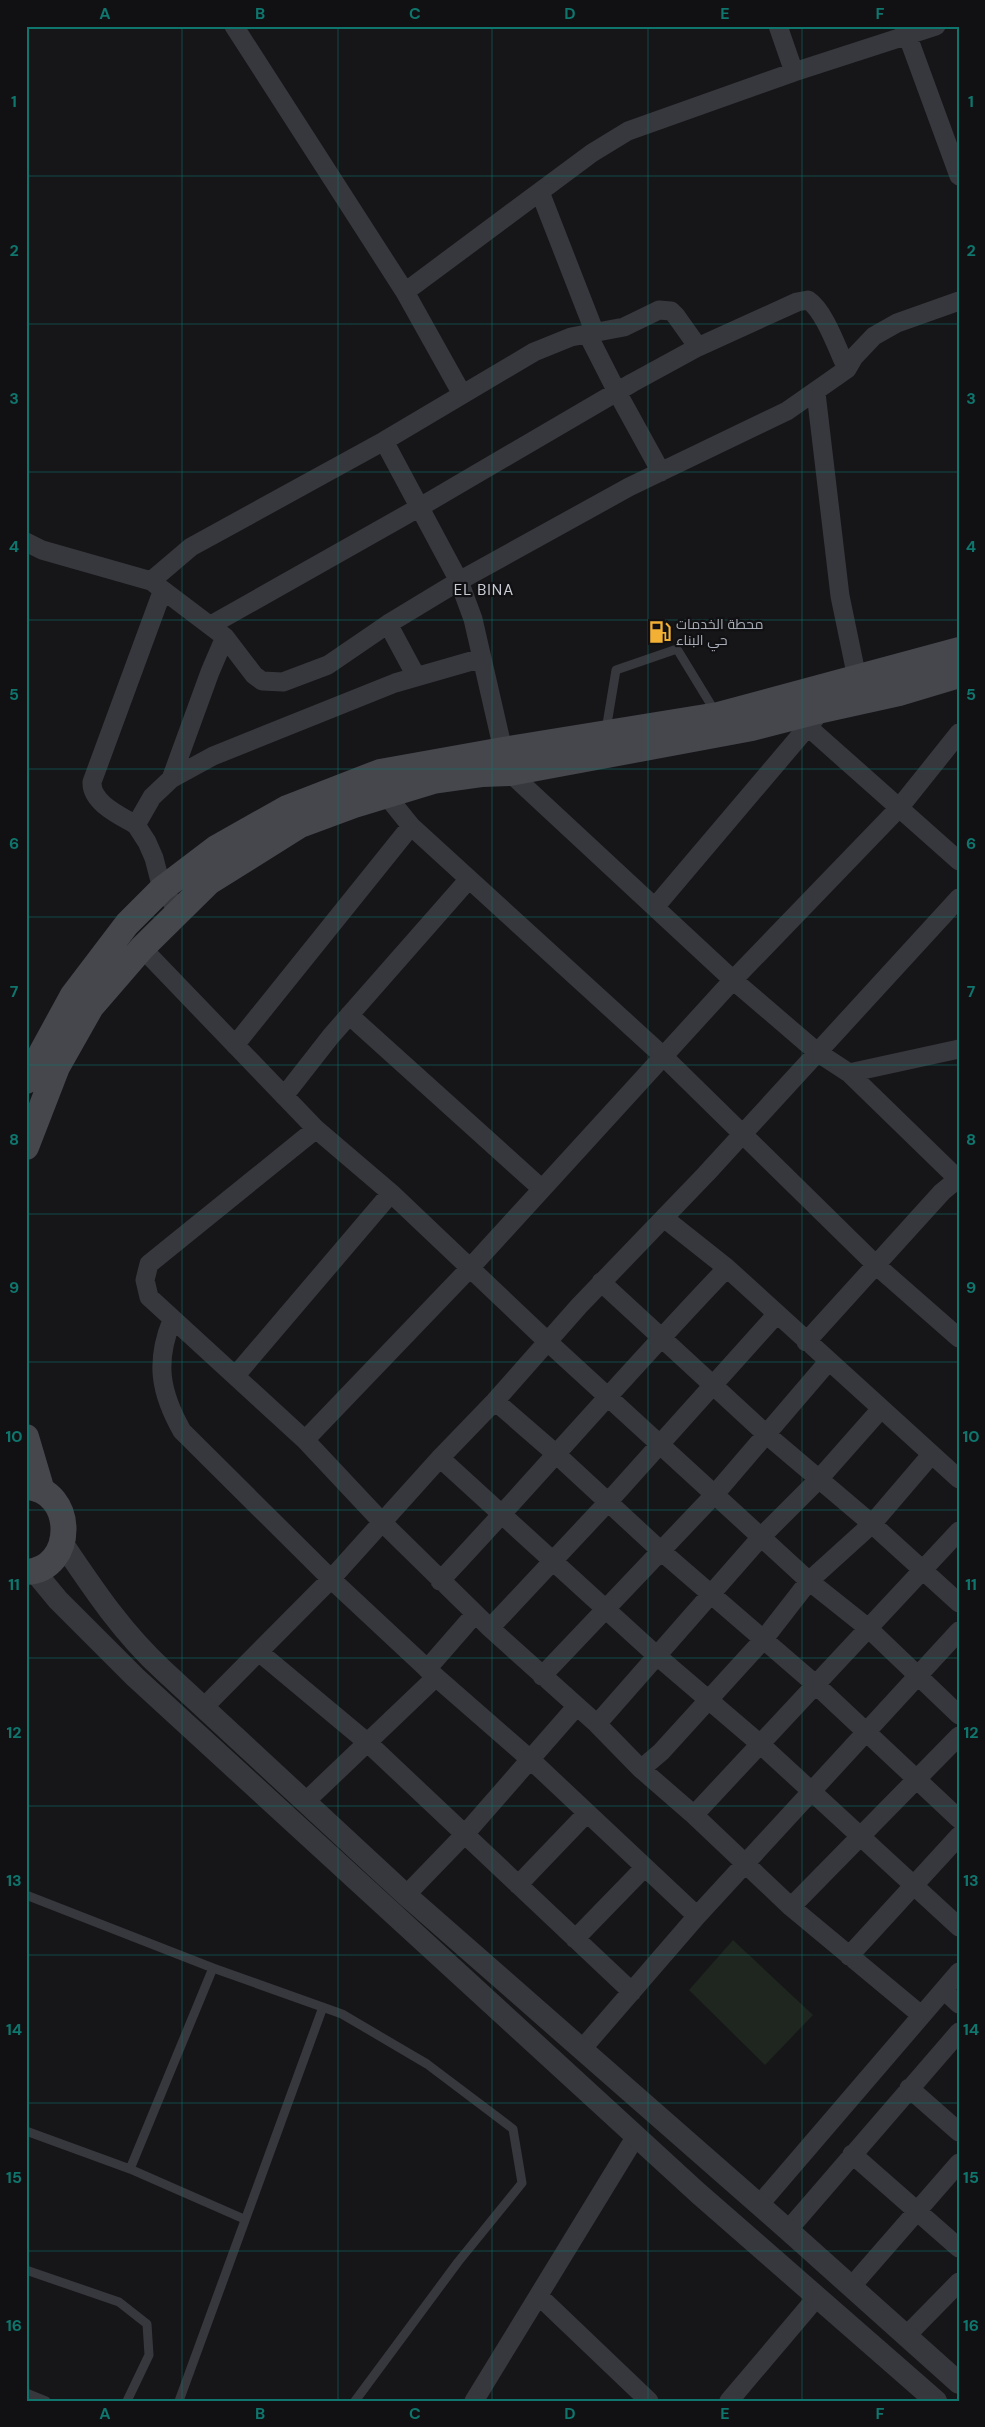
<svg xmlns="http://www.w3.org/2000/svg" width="985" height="2427" viewBox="0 0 985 2427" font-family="'DM Sans',Cairo,sans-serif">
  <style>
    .green { fill: #1e261f }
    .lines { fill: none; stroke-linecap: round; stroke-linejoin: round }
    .service { stroke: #37383d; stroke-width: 9 }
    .minor { stroke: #37383d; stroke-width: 19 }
    .tertiary { stroke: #37383d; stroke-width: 22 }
    .secondary { stroke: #45474d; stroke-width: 26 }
    .grid { fill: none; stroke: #0f766e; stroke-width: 1; stroke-opacity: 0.55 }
    .labels { text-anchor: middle; stroke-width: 4.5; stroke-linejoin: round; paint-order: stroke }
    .poi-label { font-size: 14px; fill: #a8adb8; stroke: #111113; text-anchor: start }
    .neighbourhood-label { font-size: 15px; letter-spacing: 1px; fill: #c9ccd4; stroke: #111113 }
    .neatline { fill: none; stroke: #0f766e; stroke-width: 2 }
    .grid-label { font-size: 16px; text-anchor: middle; font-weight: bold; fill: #0f766e }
  </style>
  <rect width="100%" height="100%" fill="#161618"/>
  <path class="green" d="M733,1940L813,2015L765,2065L689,1990Z"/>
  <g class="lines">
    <path class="service" d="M606,730L616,670L677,649L716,713
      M26,1895L213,1968L342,2014L427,2064L513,2129L522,2183L458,2262L355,2401
      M26,2131L130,2169L244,2219
      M130,2169L213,1968
      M26,2270L119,2302L147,2324L149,2355L127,2401
      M26,2393L46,2401
      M179,2401L323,2007"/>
    <path class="minor" d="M234,26L405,292L462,394
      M778,26L794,72
      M904,26L959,176
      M540,192L595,333
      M405,292L592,153L628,131L794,72L936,26
      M588,335L617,392L661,472
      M816,393L840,596L857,678
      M384,441L459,581L473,619L503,750
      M26,542L42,550L151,581L225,637L254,675L262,681L283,682L328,665L388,624L459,581L629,487L787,411L847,369L854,357L874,336L897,323L959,301
      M151,581L191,547L384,441L534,352L571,337L624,327L659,310L671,311L676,316L698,347
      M388,624L416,676
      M211,625L420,507L632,383L698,347L797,302L808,300C825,311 838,351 847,369
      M807,726L959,861
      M510,773L733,980L817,1052L849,1073L959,1180
      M171,779L210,672L225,637
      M386,795L411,826L663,1056L877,1266L959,1338
      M136,825C121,816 91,803 92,782L162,592
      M655,907L822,710
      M179,911L162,889L154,858L147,842L136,825L152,797L171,779L213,756L395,683L482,658
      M142,948L316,1129L391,1193L548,1342L809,1581L868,1628L959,1715
      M349,1015L542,1189
      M235,1045L411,826
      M849,1073L959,1049
      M284,1096L331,1036L469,879
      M316,1129L149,1264L145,1280L149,1297L305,1440L382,1522L490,1628L597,1724L641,1769L694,1815L791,1907L921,2015
      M664,1218L727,1268L959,1479
      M601,1282L767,1435L872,1524L959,1603
      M172,1320C155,1362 160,1392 182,1431L331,1579L436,1677L531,1760L697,1916
      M806,1342L942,1192L959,1178
      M236,1375L391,1193
      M495,1401L556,1454L661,1551L815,1684L959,1819
      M305,1440L470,1268L733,980L899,808L959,733
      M440,1458L656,1655L759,1743L959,1927
      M440,1581C537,1478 629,1370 727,1268
      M490,1628L609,1501L776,1315
      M259,1652L368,1743L632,1992
      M427,1669L475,1614
      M542,1676L715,1494L828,1362
      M204,1707L331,1579L440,1458L495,1401L579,1306L706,1174L959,898
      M597,1724L762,1536L819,1479L880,1410
      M641,1769L661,1752L764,1639L809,1581L872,1524L931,1455
      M305,1802L436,1677
      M694,1815L959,1531
      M518,1885L587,1813
      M406,1895L465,1834L576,1707
      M791,1907L959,1736
      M575,1939L645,1867
      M849,1956L959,1836
      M944,1990L959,2004
      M582,2049L697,1916L959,1631
      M909,2088L959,2132
      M852,2154L959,2248
      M759,2205L959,1972
      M788,2230L959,2032
      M851,2287L959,2163
      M539,2296L649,2401
      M906,2336L959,2282
      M474,2401L636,2136
      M729,2401L817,2297"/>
    <path class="tertiary" d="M63,1544C94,1590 122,1632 163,1670L406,1895L788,2230L959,2383
      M34,1571L58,1600L135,1677L698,2193L936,2401"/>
    <path class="secondary" d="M26,1081L73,995L127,924L162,889L216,848L287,808L380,772L503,750L718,715L959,650
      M26,1147L57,1067L91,1007L142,948L209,882L300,825L354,805L433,781L483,774L510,773L752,728L822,710L899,693L959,675
      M26,1437L42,1491
      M26,1487C76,1489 76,1570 26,1572"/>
  </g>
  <path class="grid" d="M182,26V2401M338,26V2401M492,26V2401M648,26V2401M802,26V2401M26,176H959M26,324H959M26,472H959M26,620H959M26,769H959M26,917H959M26,1065H959M26,1214H959M26,1362H959M26,1510H959M26,1658H959M26,1806H959M26,1955H959M26,2103H959M26,2251H959"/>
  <defs>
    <symbol id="fuel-bare" viewBox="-9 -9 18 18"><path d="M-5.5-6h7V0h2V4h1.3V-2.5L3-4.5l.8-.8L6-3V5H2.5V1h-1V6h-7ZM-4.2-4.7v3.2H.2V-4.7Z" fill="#f2b134" stroke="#111113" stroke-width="2.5" paint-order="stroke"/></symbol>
  </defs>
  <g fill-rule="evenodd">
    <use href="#fuel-bare" x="644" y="616" width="32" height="32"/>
  </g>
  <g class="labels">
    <g class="poi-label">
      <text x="676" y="629">محطة الخدمات<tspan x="676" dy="16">حي البناء</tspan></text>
    </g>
    <g class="neighbourhood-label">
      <text x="484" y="595">EL BINA</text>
    </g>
  </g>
  <rect width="985" height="2427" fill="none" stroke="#111113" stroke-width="55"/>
  <rect x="28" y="28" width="930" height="2372" class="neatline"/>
  <g class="grid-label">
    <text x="105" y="19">A</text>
    <text x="260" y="19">B</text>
    <text x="415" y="19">C</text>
    <text x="570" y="19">D</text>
    <text x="725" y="19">E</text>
    <text x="880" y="19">F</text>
    <text x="14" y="107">1</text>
    <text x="971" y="107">1</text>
    <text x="14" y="256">2</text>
    <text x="971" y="256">2</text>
    <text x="14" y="404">3</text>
    <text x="971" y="404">3</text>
    <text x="14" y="552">4</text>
    <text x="971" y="552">4</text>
    <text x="14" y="700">5</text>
    <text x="971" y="700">5</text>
    <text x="14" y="849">6</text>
    <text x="971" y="849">6</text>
    <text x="14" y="997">7</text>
    <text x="971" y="997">7</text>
    <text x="14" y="1145">8</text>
    <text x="971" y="1145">8</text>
    <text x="14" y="1293">9</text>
    <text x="971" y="1293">9</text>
    <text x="14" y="1442">10</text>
    <text x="971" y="1442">10</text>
    <text x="14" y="1590">11</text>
    <text x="971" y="1590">11</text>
    <text x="14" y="1738">12</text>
    <text x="971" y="1738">12</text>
    <text x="14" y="1886">13</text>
    <text x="971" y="1886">13</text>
    <text x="14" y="2035">14</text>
    <text x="971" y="2035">14</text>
    <text x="14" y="2183">15</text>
    <text x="971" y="2183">15</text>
    <text x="14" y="2331">16</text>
    <text x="971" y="2331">16</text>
    <text x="105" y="2419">A</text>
    <text x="260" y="2419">B</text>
    <text x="415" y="2419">C</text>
    <text x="570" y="2419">D</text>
    <text x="725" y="2419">E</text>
    <text x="880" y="2419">F</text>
  </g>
</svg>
